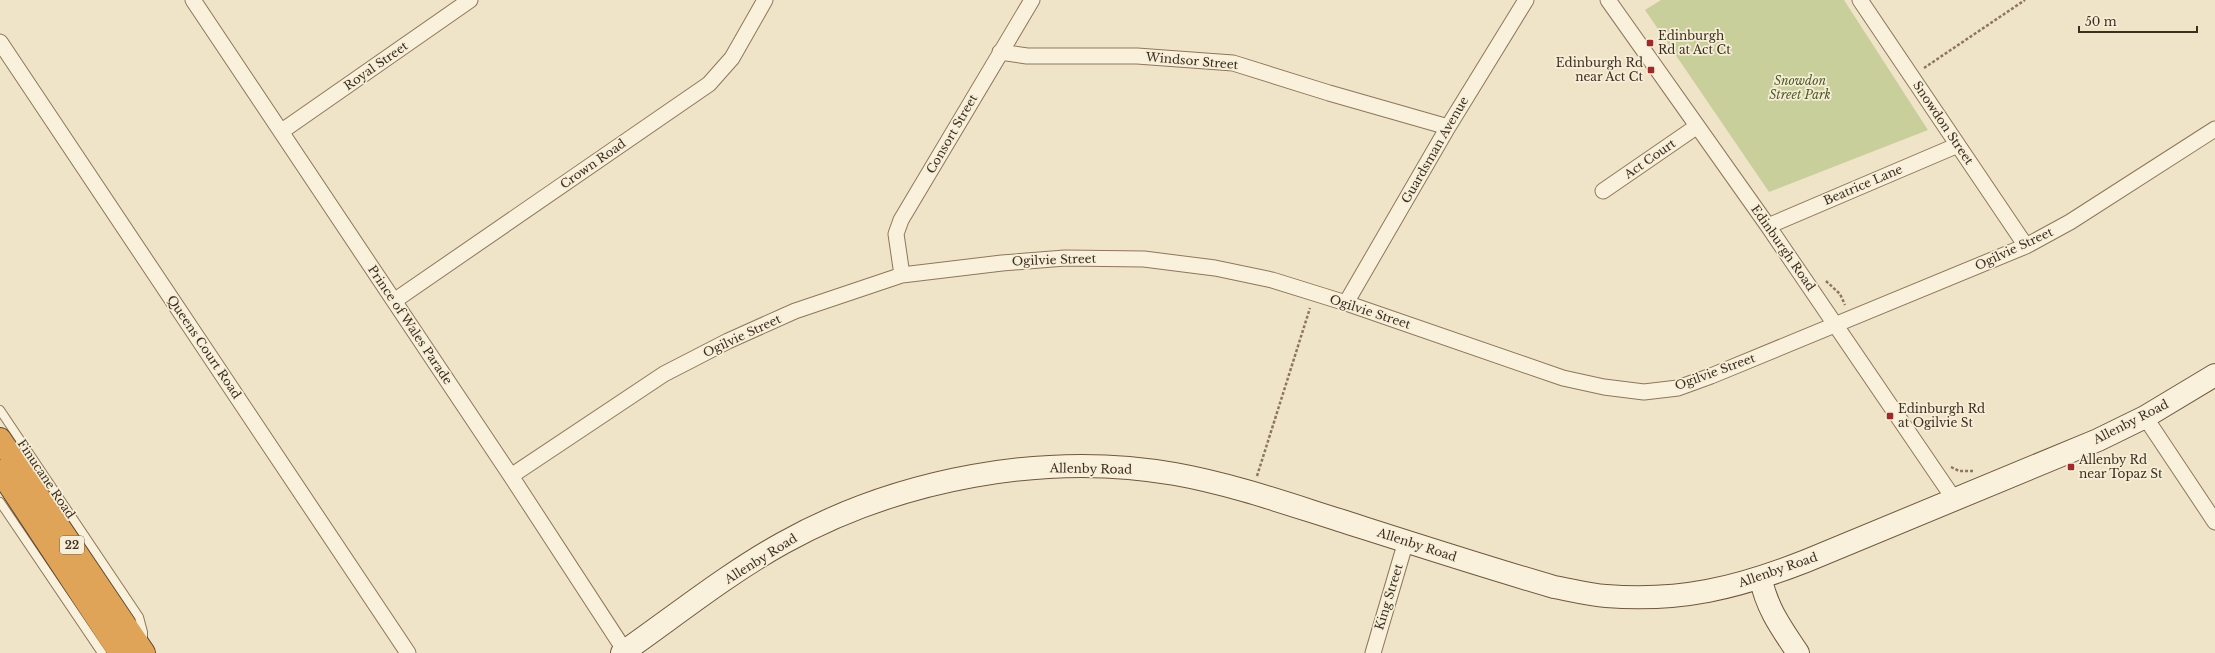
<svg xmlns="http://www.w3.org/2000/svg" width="2215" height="653" viewBox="0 0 2215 653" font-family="'Libre Baskerville',serif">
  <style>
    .green { fill: #c9cf9b }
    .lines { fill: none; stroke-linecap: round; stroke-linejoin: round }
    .lane-casing { stroke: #8d765c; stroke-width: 10 }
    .street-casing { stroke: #8d765c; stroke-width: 17 }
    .secondary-casing { stroke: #6f573f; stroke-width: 24 }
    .highway-casing { stroke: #5b4430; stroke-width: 24 }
    .path { stroke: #8d765c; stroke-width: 2.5; stroke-dasharray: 3 2; stroke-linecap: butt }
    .lane { stroke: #faf1dc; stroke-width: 8 }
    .street { stroke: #faf1dc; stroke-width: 15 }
    .secondary { stroke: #faf1dc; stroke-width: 22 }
    .highway { stroke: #e0a458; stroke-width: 22 }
    .poi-dot { fill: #9e2a2b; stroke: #f7eed8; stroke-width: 1.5 }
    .labels { text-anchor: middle; stroke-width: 3.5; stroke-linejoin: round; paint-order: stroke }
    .shield { fill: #f7eed8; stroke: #756857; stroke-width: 1 }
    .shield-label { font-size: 11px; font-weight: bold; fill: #3d2e20 }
    .poi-label { font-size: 12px; fill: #3d2e20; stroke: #f7eed8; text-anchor: start }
    .street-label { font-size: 12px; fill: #3d2e20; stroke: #f7eed8 }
    .park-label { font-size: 12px; font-style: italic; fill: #4d5a26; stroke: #f7eed8 }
  </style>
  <rect width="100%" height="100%" fill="#f0e4c8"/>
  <path class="green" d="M1661,0H1844L1928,130L1769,192L1645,10Z"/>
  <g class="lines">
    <defs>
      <path id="lane" d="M0,410L139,617L143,632V642
        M0,502L102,653"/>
      <path id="street" d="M193,0L511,476L625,651
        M1608,0L1768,226L1954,499
        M1860,0L2026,246
        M0,42L408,653
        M1000,52L1027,56H1137L1233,63L1329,93L1448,127
        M282,131L470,0
        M1603,191L1696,127
        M1768,226L1958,145
        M902,275L896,234L901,220L1032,0
        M394,301L709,84L732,58L765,0
        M1346,303L1448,127L1526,0
        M2145,417L2215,522
        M511,476L664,374L728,341L795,311L902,275L1002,263L1065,258L1144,259L1215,268L1272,280L1346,303L1563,378L1604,387L1644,392L1678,388L1711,376L2026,246L2070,222L2215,129
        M1373,653L1406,541"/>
      <path id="secondary" d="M1761,579C1766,607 1782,629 1798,653
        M622,653C675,616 727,574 783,543C898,479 1045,451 1175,474C1231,484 1285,503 1339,520C1411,543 1482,566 1554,587C1571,590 1589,595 1606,596C1680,602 1737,588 1806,561L2098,440L2145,417L2215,375"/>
      <path id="highway" d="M0,439L144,653
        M0,471L120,653"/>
    </defs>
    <use href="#lane" class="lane-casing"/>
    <use href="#street" class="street-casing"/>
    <use href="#secondary" class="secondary-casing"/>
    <use href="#highway" class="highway-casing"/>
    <path class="path" d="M1924,68L2025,0
      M1826,281L1840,294L1845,305
      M1951,467L1959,471H1973
      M1257,476L1310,308"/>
    <use href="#lane" class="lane"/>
    <use href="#street" class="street"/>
    <use href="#secondary" class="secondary"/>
    <use href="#highway" class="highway"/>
  </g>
  <g class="poi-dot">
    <rect x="1646" y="39" width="8" height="8" rx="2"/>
    <rect x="1647" y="66" width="8" height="8" rx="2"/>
    <rect x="1886" y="412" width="8" height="8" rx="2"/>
    <rect x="2067" y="463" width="8" height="8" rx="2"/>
  </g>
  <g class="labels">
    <rect class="shield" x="60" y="536" width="24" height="18" rx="3"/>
    <g class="shield-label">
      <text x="72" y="549">22</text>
    </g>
    <g class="poi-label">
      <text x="1658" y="40">Edinburgh<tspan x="1658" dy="14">Rd at Act Ct</tspan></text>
      <text x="1643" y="67" text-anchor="end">Edinburgh Rd<tspan x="1643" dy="14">near Act Ct</tspan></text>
      <text x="1898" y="413">Edinburgh Rd<tspan x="1898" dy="14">at Ogilvie St</tspan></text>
      <text x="2079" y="464">Allenby Rd<tspan x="2079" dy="14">near Topaz St</tspan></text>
    </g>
    <g class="street-label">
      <text transform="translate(1192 61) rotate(5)" y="4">Windsor Street</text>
      <text transform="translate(376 66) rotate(-35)" y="4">Royal Street</text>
      <text transform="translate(1943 123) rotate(56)" y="4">Snowdon Street</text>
      <text transform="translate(952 134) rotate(-60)" y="4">Consort Street</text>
      <text transform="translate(1435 150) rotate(-60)" y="4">Guardsman Avenue</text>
      <text transform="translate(1650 159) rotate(-35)" y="4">Act Court</text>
      <text transform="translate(593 164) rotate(-35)" y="4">Crown Road</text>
      <text transform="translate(1863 185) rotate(-23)" y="4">Beatrice Lane</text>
      <text transform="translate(1783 248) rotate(55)" y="4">Edinburgh Road</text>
      <text transform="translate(2014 249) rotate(-25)" y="4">Ogilvie Street</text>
      <text transform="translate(1054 260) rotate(-2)" y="4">Ogilvie Street</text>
      <text transform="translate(1370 312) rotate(18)" y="4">Ogilvie Street</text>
      <text transform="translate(410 325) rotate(56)" y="4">Prince of Wales Parade</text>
      <text transform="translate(742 336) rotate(-25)" y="4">Ogilvie Street</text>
      <text transform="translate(204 347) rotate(56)" y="4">Queens Court Road</text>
      <text transform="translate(1715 372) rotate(-20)" y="4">Ogilvie Street</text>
      <text transform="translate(2131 422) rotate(-27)" y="4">Allenby Road</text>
      <text transform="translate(1091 469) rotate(1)" y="4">Allenby Road</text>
      <text transform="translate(46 479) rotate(56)" y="4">Finucane Road</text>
      <text transform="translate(1417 545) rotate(18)" y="4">Allenby Road</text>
      <text transform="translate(761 559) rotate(-32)" y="4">Allenby Road</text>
      <text transform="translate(1778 570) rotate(-19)" y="4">Allenby Road</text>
      <text transform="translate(1389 597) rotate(-73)" y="4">King Street</text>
    </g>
    <g class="park-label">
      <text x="1800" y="85">Snowdon<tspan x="1800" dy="14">Street Park</tspan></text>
    </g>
  </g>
  <path d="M2079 26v6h118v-6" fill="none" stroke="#3d2e20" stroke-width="2"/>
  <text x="2085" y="26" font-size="12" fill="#3d2e20" stroke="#f7eed8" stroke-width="3" paint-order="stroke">50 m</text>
</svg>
